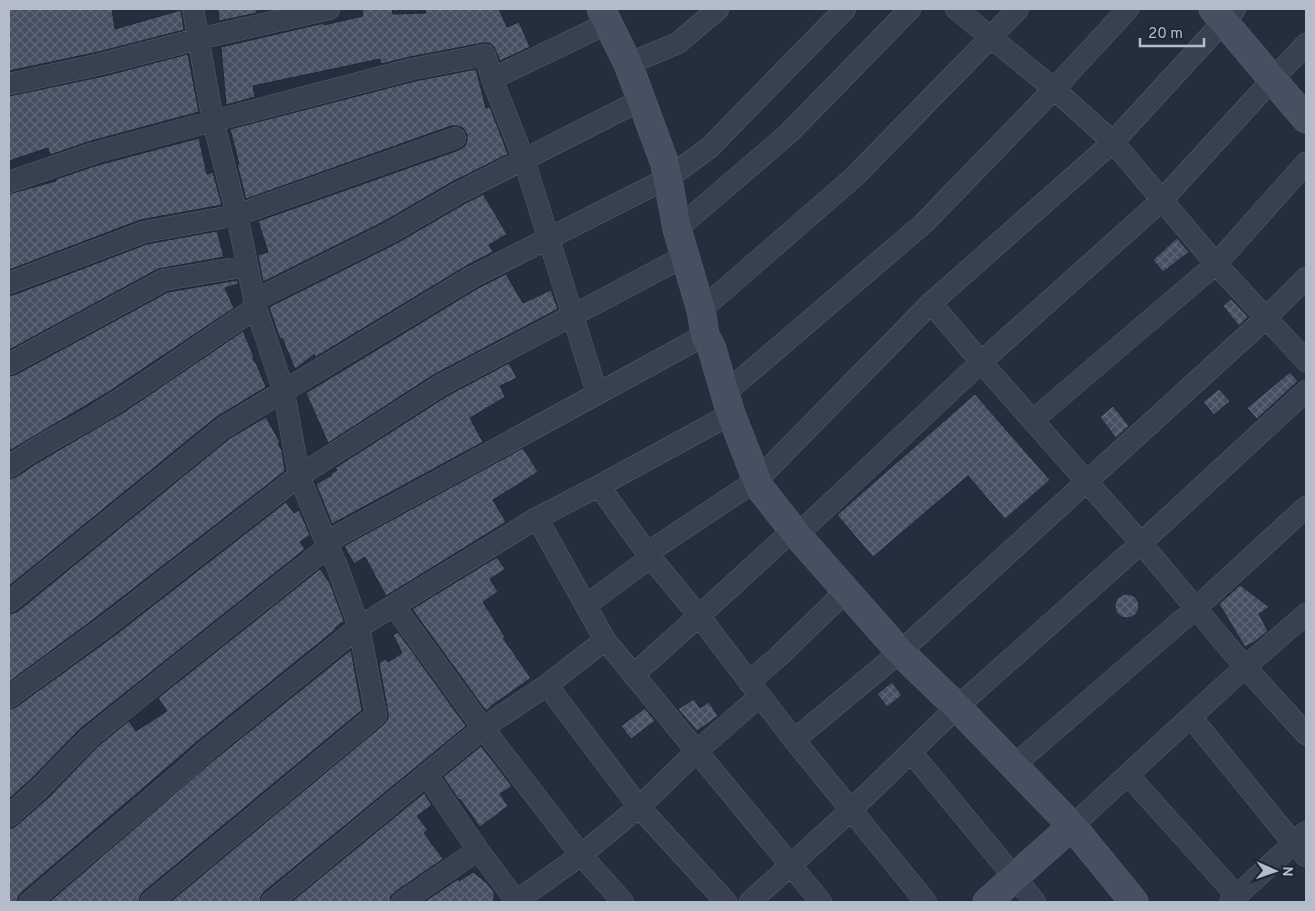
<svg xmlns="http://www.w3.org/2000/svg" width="1315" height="911" viewBox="0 0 1315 911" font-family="Overpass,sans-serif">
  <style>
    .building { fill: url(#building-cross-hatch); stroke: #1f2835 }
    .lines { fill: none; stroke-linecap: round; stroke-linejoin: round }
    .street-casing { stroke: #565f6c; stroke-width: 22 }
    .secondary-casing { stroke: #565f6c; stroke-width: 29 }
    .street { stroke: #38414e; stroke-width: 21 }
    .secondary { stroke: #465061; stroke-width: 28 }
  </style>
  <defs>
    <pattern id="building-cross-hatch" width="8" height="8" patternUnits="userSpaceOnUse" patternTransform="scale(1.25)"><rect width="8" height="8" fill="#455162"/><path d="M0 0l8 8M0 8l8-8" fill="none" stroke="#5d6877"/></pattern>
  </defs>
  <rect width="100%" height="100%" fill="#242f3e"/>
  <path class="building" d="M9,9H112L115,29L181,10L184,30L98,52L9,71Z
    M218,9H257V13L219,21Z
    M362,9H392L393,14L426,13L425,9H499L507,27L519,22L530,47L500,61L494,47L489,43H483L410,57L381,64L380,59L253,86L255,97L226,105L221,47L324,23V25L363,16Z
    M188,54L199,112L91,141L50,155L48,148L9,161V96L104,76Z
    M476,69L486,108L490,107L508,154L452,182L385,221L263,282L258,255L268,252L258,221L459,150L465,146L467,141V134L463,128L457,126H451L246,199L237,164H239L230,129L415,81Z
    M199,138L207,174L213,172L222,205L140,220L9,270V194L56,181V179L98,165Z
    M483,194L507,234L489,245L493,252L466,266L314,358L315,354L295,369L282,338L280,339L269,307L397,243L464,204Z
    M217,231L224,257L158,269L9,350V295H13L147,244Z
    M1177,238L1189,252L1163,272L1153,260Z
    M506,274L523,303L551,290L558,309L435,374L328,443L306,393L478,288Z
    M238,280V284L225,288L234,308L110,391L11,450L9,446V376L15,375L168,292Z
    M1231,299L1248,317L1239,326L1223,306Z
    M243,331L254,357L252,358L257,365L266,387L215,418L9,586V479L16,477L37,463L124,412Z
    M509,363L517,378L500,386L505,397L470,418L483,442L332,524L316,484L332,475L331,474L337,470L335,468L447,396Z
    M1290,372L1298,381L1257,419L1247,408Z
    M1219,389L1230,401L1214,415L1203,402Z
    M975,394L1050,480L1005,519L968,476L873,557L837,515Z
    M1113,406L1129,426L1116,438L1100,417Z
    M266,417L280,442L278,443L282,451L285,471L98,616L9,682V614L17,612L230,438Z
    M523,448L538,472L493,500L506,522L386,596L365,557L354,564L344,546Z
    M286,502L294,513L299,510L310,535L300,542L305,549L81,728L31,779L9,799V709L16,707L114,636Z
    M497,557L505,569L490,579L498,592L483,602L505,637L503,638L531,678L491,706V707L486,711L412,609Z
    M320,569L330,583L344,621L335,628L336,629L199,740L22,892L18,897V902H9V828H12L17,825L49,797L97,747L129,721L136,731L167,711L158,698Z
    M1240,585L1269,607L1259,614L1268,631L1256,641L1245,647L1219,604Z
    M1115 606a12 12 0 1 1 24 0a12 12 0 1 1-24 0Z
    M398,632L466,726L264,892L261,897L260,902H170L384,724L388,719V713L379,663L385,659L388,662L402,653L393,635Z
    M351,650L362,710L143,892L140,897L139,902H49L215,759Z
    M892,682L902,695L887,707L877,694Z
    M694,699L700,708L709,702L718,716L697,731L678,709Z
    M645,708L655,721L631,739L621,726Z
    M481,746L512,786L500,794L508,806L480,827L460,799L459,800L443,777Z
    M424,793L432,805L417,816L428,830L424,833L443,859L395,892L391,896L390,902H291Z
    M473,872L487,883L494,892V902H424L458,879L459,881Z"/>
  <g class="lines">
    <defs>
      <path id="street" d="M956,9L1054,89L1113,142L1216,264L1306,361
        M628,64L678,43L718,9
        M492,79L608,23
        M9,84L101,64L198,39L329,9
        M9,182L94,153L213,121L412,69L485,55L492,79L524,160L597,393
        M677,229L789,133L910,9
        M9,283L144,232L237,215L455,138
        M255,300L391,232L458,193L641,100
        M931,303L981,362L1141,543L1245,667L1306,734
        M701,310L854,177L991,37L1018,9
        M9,364L164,280L247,266
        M725,393L923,224L1054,89L1128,9
        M1033,420L1216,264L1306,163
        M9,467C36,446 68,432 97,414C151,381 202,343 256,308
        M599,486L647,553L699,616L794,740L926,902
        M537,518L605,640L821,902
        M797,535L981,362L1162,200L1273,79L1306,44
        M326,542L705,335
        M647,553L757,480L931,303L1113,142L1235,9
        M9,602L223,428L472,277L668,178L709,148L845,9
        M586,605L650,558
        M394,606L483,728L581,855L623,902
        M633,675L699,616L793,530
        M749,682L778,657L847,590
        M547,685L639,807L726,902
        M9,697L106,626L299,476L441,385L685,256
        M1191,717L1294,844L1306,856
        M794,740L900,652L1266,318L1306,278
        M911,752L1035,902
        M1013,766L1196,608L1306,507
        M426,774L478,850L517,902
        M1128,775L1237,896
        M9,816L40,788L89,738L167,675L328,547
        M1072,826L1245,667L1306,614
        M30,902L185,770L207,750L359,627L537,518L599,486L731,414
        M151,902L376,715L359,627L337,566L328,547L299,476L284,392L256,308L237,215L213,121L193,9
        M272,902L483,728L547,685L605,640
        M402,902L478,850
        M515,902L581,855L639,807L696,752L760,696
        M750,902L851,810L957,707L1141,543L1306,391
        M1230,902L1306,832"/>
      <path id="secondary" d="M601,9L628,64L665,164L677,229L701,310L705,335L712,349L731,414L760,488L797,535L900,652L957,707L1072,826L1134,902
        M1213,9L1306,119
        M987,902L1072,826"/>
    </defs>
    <use href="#street" class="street-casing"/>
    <use href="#secondary" class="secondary-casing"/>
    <use href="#street" class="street"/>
    <use href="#secondary" class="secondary"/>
  </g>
  <rect width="1315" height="911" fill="none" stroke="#b4bcc9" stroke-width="20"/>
  <g transform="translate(1275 871) rotate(92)" stroke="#1d2633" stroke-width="4" paint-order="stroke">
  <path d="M0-4L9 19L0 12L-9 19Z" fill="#b4bcc9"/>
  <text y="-8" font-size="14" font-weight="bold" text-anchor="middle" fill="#b4bcc9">N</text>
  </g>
  <path d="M1140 38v8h64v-8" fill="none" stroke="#b4bcc9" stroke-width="2.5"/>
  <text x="1148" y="38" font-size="15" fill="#b4bcc9" stroke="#1d2633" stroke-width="4" paint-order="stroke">20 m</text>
</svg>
